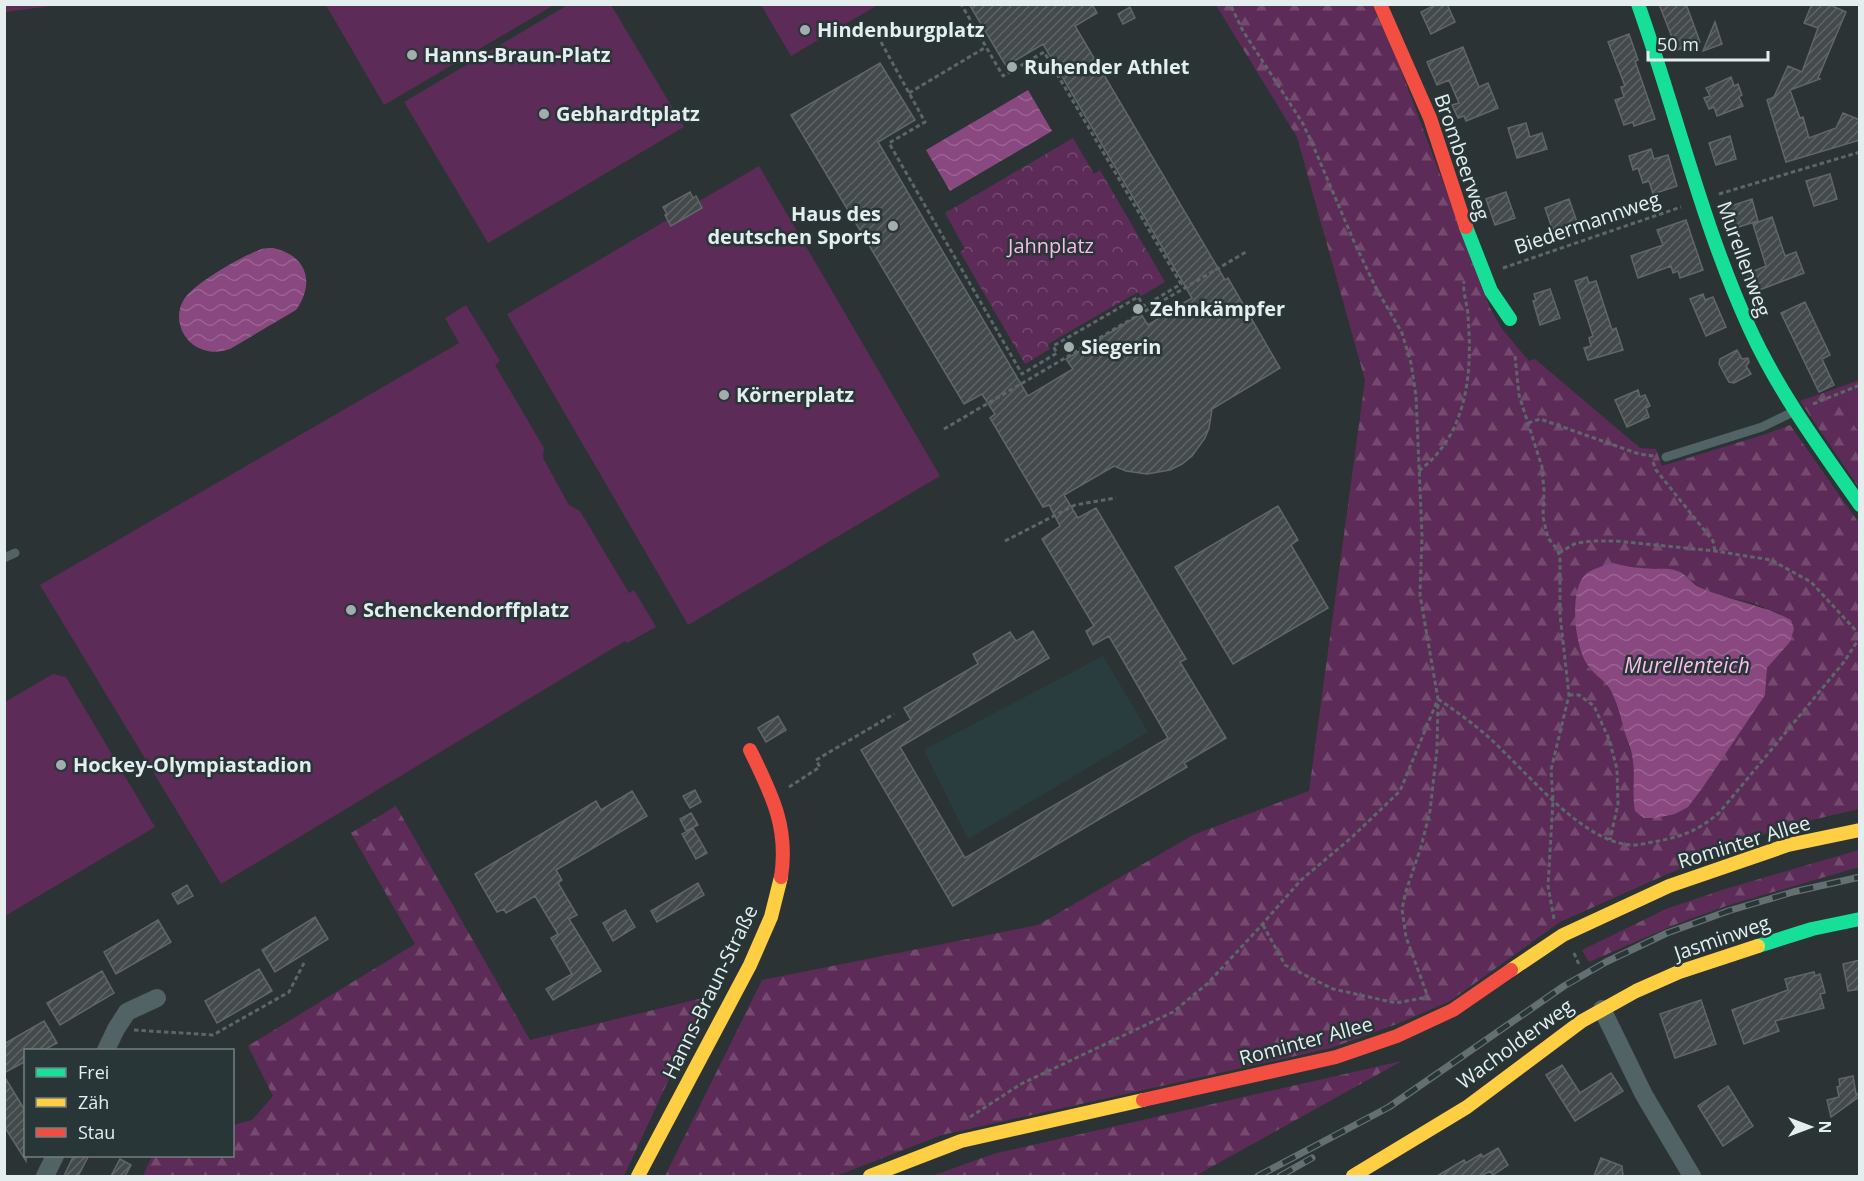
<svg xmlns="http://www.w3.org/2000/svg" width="1864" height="1181" viewBox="0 0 1864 1181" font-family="'Open Sans',sans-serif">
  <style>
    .built { fill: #293d3f }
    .grass { fill: #5d2b57 }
    .forest { fill: url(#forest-firs); fill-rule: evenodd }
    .park { fill: url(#park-crowns) }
    .water { fill: url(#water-waves) }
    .building { fill: url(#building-hatch); stroke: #616768; stroke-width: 1.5 }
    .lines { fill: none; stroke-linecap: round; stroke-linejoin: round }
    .path { stroke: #5b6768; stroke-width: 3; stroke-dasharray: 4.5 3; stroke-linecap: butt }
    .lane { stroke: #516364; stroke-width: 9 }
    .street { stroke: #516364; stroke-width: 18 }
    .fast { stroke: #16e098; stroke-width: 14 }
    .slow { stroke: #ffcf43; stroke-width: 14 }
    .jam { stroke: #f24e42; stroke-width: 14 }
    .rail-casing { stroke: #636f70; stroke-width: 7 }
    .rail { stroke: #283637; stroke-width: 4.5; stroke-dasharray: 14; stroke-linecap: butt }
    .poi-dot { fill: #a4adae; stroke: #283637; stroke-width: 2 }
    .labels { text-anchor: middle; stroke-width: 5; stroke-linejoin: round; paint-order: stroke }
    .poi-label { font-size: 20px; font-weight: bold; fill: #e5eeef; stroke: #283637; text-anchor: start }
    .street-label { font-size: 20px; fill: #e5eeef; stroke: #283637 }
    .park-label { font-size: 20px; fill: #f9bced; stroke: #283637 }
    .water-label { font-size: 21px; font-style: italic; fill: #fbbeef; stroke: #283637 }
  </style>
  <defs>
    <pattern id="forest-firs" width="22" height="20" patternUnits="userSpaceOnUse" patternTransform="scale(1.5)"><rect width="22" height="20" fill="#5d2b57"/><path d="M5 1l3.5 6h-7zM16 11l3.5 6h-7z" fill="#744a6f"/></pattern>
    <pattern id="park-crowns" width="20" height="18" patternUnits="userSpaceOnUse" patternTransform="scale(1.5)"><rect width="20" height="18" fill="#5d2b57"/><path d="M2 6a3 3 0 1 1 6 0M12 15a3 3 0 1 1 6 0" fill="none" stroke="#744a6f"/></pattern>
    <pattern id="water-waves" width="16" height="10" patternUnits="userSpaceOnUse" patternTransform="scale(1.5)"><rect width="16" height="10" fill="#8a4880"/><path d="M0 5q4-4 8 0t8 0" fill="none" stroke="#9a6392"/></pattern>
    <pattern id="building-hatch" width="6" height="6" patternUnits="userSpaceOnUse" patternTransform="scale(1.5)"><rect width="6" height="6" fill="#444a4b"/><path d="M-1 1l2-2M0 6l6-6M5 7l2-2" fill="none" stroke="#5f6465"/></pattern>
  </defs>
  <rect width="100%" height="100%" fill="#2c3334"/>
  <path class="built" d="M1103,656L1148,732L968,839L924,750Z"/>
  <path class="grass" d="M5,4H59V5L5,12Z
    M569,4L611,5L684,127L488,243L404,102Z
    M326,5H554L384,105Z
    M761,5H878L791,56Z
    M759,166L940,476L688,625L507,314Z
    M466,305L500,361L495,365L544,448L543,458L569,505L580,511L629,593L634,590L656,627L627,643L625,641L221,884L40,585L459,343L445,318Z
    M1859,380V433L1832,390Z
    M53,674L66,677L155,827L5,916V702Z"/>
  <path class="forest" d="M1216,5H1372L1395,54L1490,308L1502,329L1529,361L1535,359L1640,448L1656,449L1662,466L1766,434L1790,425L1859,523V809L1782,827L1663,876L1560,922L1450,1001L1397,1024L1331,1048L942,1135L836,1176H665L762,980L1038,925L1193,835L1309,791L1365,380L1297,137ZM1613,563L1625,567L1684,573C1700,594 1728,597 1753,603C1762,606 1770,611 1780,613L1790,642L1767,668L1765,695L1634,777L1633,759L1613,693L1602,679L1588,667Z
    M1832,390L1859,433V488L1800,401Z
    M396,806L530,1040L707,997L624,1176H143L152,1156H232L233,1125L252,1120L273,1096L248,1046L415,944L351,833Z
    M1859,850V867L1729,905L1674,925L1589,962L1582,950L1666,909L1725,889Z
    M1402,1061L1195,1176H932L993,1154Z"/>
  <path class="park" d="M1073,138L1094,174L1100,170L1165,282L1141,296L1138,292L1048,344L1050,349L1025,364L960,252L965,249L945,213Z"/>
  <path class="water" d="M1028,90L1052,131L950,191L926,150Z
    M273,248C306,255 316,282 296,310L230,349C223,351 216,353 208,351C185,347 172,321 183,301C191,285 242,256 259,250C264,248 268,248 273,248Z
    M1613,563C1626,567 1640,568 1654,569C1662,569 1670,568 1677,571C1687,573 1690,583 1699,587C1729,601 1762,604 1791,620L1794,629L1790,642L1767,668L1765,695L1703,787L1688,807L1675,814L1656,818H1644L1635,811C1632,794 1635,777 1633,761C1632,750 1627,740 1624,730C1621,718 1618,706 1613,695C1608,681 1594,676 1587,664C1575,647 1569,593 1584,576C1590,569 1604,566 1613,563Z"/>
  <path class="building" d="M969,4H1092L1097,13L1075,26L1225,280L1228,278L1280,368L1212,409L1209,428L1205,438L1192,456L1182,464L1170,470L1147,474L1126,471L1114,466L1064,495L1078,518L1096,508L1186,659L1180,662L1226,738L1184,763L1187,767L953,906L861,750L911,720L904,708L978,664L973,654L1010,632L1016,641L1033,631L1049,658L900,747L965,858L1168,738L1109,636L1093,645L1086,631L1094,626L1042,539L1060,526L1049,505L1043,507L990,418L995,414L982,394L964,404L791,115L880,63L915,120L878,142L1028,396L1073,369L1066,359L1141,314L1148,325L1192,298L1043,44L1006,66Z
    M1437,4H1447L1455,22L1431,34L1421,12Z
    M1659,4H1686L1700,42L1677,50Z
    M1812,4H1828L1846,12L1818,78L1820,79L1790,90L1800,118L1803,117L1809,138L1836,128L1843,113L1860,120V140L1786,162L1767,100L1774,97L1788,66L1802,72L1818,28L1804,23Z
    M1130,7L1135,18L1123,24L1118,14Z
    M1715,22L1722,44L1703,51Z
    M1629,34L1638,60L1635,61L1655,119L1634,126L1633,122L1624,125L1615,100L1624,97L1621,87L1625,86L1608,42Z
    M1463,47L1479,87L1488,83L1498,108L1466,121L1464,116L1458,118L1452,105L1459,103L1449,80L1437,85L1427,62Z
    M1731,77L1734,86L1738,84L1742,95L1739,97L1743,106L1717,116L1714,107L1709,109L1704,98L1710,96L1706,88Z
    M1526,123L1530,137L1542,133L1547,149L1517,158L1508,128Z
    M1730,136L1736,159L1716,165L1709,143Z
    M1651,149L1654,159L1668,155L1677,186L1653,194L1649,181L1643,183L1638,168L1633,170L1629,156Z
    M1830,174L1837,199L1814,206L1806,181Z
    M690,192L693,198L696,196L702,208L671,226L665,215L667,214L663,207Z
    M1506,192L1515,218L1495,225L1486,199Z
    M1569,199L1578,225L1554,234L1545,208Z
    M1752,199L1758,221L1732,229L1725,208Z
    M1772,217L1785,256L1796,252L1804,273L1754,292L1747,274L1766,266L1753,224Z
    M1686,220L1703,270L1680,278L1678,271L1673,273L1671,266L1638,278L1631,256L1663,245L1657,230Z
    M1587,277L1589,283L1596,281L1612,330L1616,328L1623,350L1588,360L1584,348L1591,346L1589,338L1593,336L1575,281Z
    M1550,289L1560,318L1540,325L1533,301L1536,300L1534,294Z
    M1703,294L1705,300L1713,297L1726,327L1706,336L1690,299Z
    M1805,302L1830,355L1822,359L1834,385L1819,392L1781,313Z
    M1737,350L1742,359L1748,358L1749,362L1746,366L1751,374L1734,383L1729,382L1719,364L1720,359Z
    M1638,390L1640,397L1645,395L1650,406L1646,408L1649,417L1627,427L1615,400Z
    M1278,506L1298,540L1291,545L1328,608L1233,664L1175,567Z
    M778,716L786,730L766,742L758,728Z
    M695,790L701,802L690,808L683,796Z
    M632,791L647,816L556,870L562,880L558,883L577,915L569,919L601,971L553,1000L546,989L572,974L551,938L558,934L535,896L506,913L504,909L497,912L475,874L596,801L601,810Z
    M691,813L698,825L686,831L680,819Z
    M693,828L707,853L696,859L682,834Z
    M698,883L704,895L657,922L651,911Z
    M187,885L193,896L178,904L172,894Z
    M625,910L635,927L613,941L603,923Z
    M315,917L328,939L275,972L262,950Z
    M158,920L171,942L116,974L104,952Z
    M1860,960V989L1848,991L1843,964Z
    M259,969L272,991L217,1023L205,1001Z
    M102,971L114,993L60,1025L47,1003Z
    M1814,972L1815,976L1820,974L1825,993L1820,994L1824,1008L1775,1021L1779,1031L1744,1044L1732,1010L1788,990L1785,979Z
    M1701,1000L1716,1044L1675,1058L1660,1014Z
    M44,1021L57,1043L44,1050H26V1061L4,1073V1044Z
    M1562,1065L1580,1093L1611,1073L1623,1091L1575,1121L1546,1075Z
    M4,1076L26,1112V1161L4,1126Z
    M1853,1076L1856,1094L1860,1093V1096L1831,1117L1827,1100L1839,1097L1837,1087L1840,1086L1839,1079Z
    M1728,1086L1753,1126L1723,1146L1698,1106Z
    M1498,1148L1508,1165L1493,1175L1490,1171L1481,1176H1437L1464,1160L1466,1163L1481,1154L1483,1157Z
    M74,1155H89L78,1176H64Z
    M1601,1158L1622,1166L1623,1176H1594Z
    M120,1159L131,1165L125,1176H111Z"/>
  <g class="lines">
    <path class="path" d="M881,42L925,122L889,143L1022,374L1057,353L1053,346L1138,297L1144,306L1181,284L1044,52L1003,76L961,4
      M909,93L986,47
      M1719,194L1860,152
      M1503,268L1681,207
      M1515,356L1519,395L1542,467L1544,491L1543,517L1548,538L1557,549L1560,557V615L1569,695L1551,770L1553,800L1548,886L1554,919
      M1813,404L1860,385
      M1528,423L1540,419L1639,454L1654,456
      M944,429L1246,252
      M1653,462L1656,470L1713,541L1715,551
      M1419,471C1425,466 1431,461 1436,455C1469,418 1472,364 1468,317C1468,306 1462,291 1464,281
      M1005,541L1075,505L1116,498
      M1559,553L1576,543L1593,541H1616L1715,551L1771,560L1811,582L1860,635
      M1569,695H1579L1594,706L1609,739L1617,769L1618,804L1610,840
      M1438,699C1463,716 1485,732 1506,754C1537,784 1585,841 1630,845C1639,846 1649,842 1658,841C1685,836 1698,830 1719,813L1844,662L1860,637
      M789,787L820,767L816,760L894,714
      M1263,925L1285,965L1333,989L1396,1003L1428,997
      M1574,953L1580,967
      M1429,1000L1406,937L1402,909L1406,891L1421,847L1430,811L1437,749L1438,701
      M134,1030L213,1035L289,992L304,963
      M970,1117L1021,1084L1173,1012L1207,984L1259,928L1301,880L1351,838L1400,791L1438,699L1420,595L1422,536L1416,396L1411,363L1402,333L1376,288L1355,244L1312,143L1302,122L1243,31L1230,4"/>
    <path class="lane" d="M1666,457L1762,427L1793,412
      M4,558L15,553"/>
    <path class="street" d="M1602,1009L1644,1095L1692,1176
      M106,1050L116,1029L127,1012L157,998
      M45,1176L55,1156"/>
    <path class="fast" d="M1638,4C1676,111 1702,224 1749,327C1778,391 1820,448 1860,505
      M1466,227L1491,291L1510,319
      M1758,946L1812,929L1860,919"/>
    <path class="slow" d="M1511,970L1563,935L1669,886L1788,845L1860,830
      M638,1176L750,965L771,917L781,877
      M870,1176L961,1141L1143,1100
      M1353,1176L1467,1107L1582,1021L1636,991L1679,972L1758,946"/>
    <path class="jam" d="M1380,4L1430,118L1466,227
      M750,750C771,793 789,827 781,877
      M1143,1100L1336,1057L1397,1036L1453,1010L1511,970"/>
    <defs>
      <path id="rail" d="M1258,1176L1389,1107L1564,986L1606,962L1667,933L1728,911L1793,892L1860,877
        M1280,1176L1312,1158"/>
    </defs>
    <use href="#rail" class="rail-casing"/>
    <use href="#rail" class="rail"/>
  </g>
  <g class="poi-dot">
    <circle cx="805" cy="30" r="6"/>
    <circle cx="412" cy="55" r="6"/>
    <circle cx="1012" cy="67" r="6"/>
    <circle cx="544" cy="114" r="6"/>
    <circle cx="893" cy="226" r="6"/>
    <circle cx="1138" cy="309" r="6"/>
    <circle cx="1069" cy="347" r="6"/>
    <circle cx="724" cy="395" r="6"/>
    <circle cx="351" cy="610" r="6"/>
    <circle cx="61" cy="765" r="6"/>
  </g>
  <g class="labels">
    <g class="poi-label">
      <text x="817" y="37">Hindenburgplatz</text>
      <text x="424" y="62">Hanns-Braun-Platz</text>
      <text x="1024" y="74">Ruhender Athlet</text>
      <text x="556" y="121">Gebhardtplatz</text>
      <text x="881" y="221" text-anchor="end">Haus des<tspan x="881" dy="23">deutschen Sports</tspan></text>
      <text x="1150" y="316">Zehnkämpfer</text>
      <text x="1081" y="354">Siegerin</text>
      <text x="736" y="402">Körnerplatz</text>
      <text x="363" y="617">Schenckendorffplatz</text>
      <text x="73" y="772">Hockey-Olympiastadion</text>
    </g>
    <g class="street-label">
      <text transform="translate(1462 157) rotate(71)" y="7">Brombeerweg</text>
      <text transform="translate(1587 223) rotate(-19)" y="7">Biedermannweg</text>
      <text transform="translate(1744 259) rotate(70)" y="7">Murellenweg</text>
      <text transform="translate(1744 842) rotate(-17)" y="7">Rominter Allee</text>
      <text transform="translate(1722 938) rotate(-19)" y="7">Jasminweg</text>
      <text transform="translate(710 992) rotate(-64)" y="7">Hanns-Braun-Straße</text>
      <text transform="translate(1306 1041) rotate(-15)" y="7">Rominter Allee</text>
      <text transform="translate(1515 1044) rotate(-36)" y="7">Wacholderweg</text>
    </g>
    <g class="park-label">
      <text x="1051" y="253">Jahnplatz</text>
    </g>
    <g class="water-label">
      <text x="1687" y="673">Murellenteich</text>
    </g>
  </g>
  <rect width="1864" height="1181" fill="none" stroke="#e5eeef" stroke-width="12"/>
  <rect x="24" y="1049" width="210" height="108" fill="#283637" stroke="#748081" stroke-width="1.5"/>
  <rect x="36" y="1068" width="30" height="9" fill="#16e098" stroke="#748081" stroke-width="1.5"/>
  <text x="78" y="1079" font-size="18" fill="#e5eeef">Frei</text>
  <rect x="36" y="1098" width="30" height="9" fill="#ffcf43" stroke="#748081" stroke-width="1.5"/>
  <text x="78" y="1109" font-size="18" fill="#e5eeef">Zäh</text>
  <rect x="36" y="1128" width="30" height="9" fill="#f24e42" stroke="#748081" stroke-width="1.5"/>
  <text x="78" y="1139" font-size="18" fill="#e5eeef">Stau</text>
  <g transform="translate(1810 1127) rotate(90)" stroke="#283637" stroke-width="4.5" paint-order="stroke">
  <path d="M0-4.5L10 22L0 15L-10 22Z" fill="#e5eeef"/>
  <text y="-9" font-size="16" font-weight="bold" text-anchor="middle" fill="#e5eeef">N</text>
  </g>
  <path d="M1648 51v9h120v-9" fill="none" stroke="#e5eeef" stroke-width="3"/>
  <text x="1657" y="51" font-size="18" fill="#e5eeef" stroke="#283637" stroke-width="4.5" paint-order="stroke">50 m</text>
</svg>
